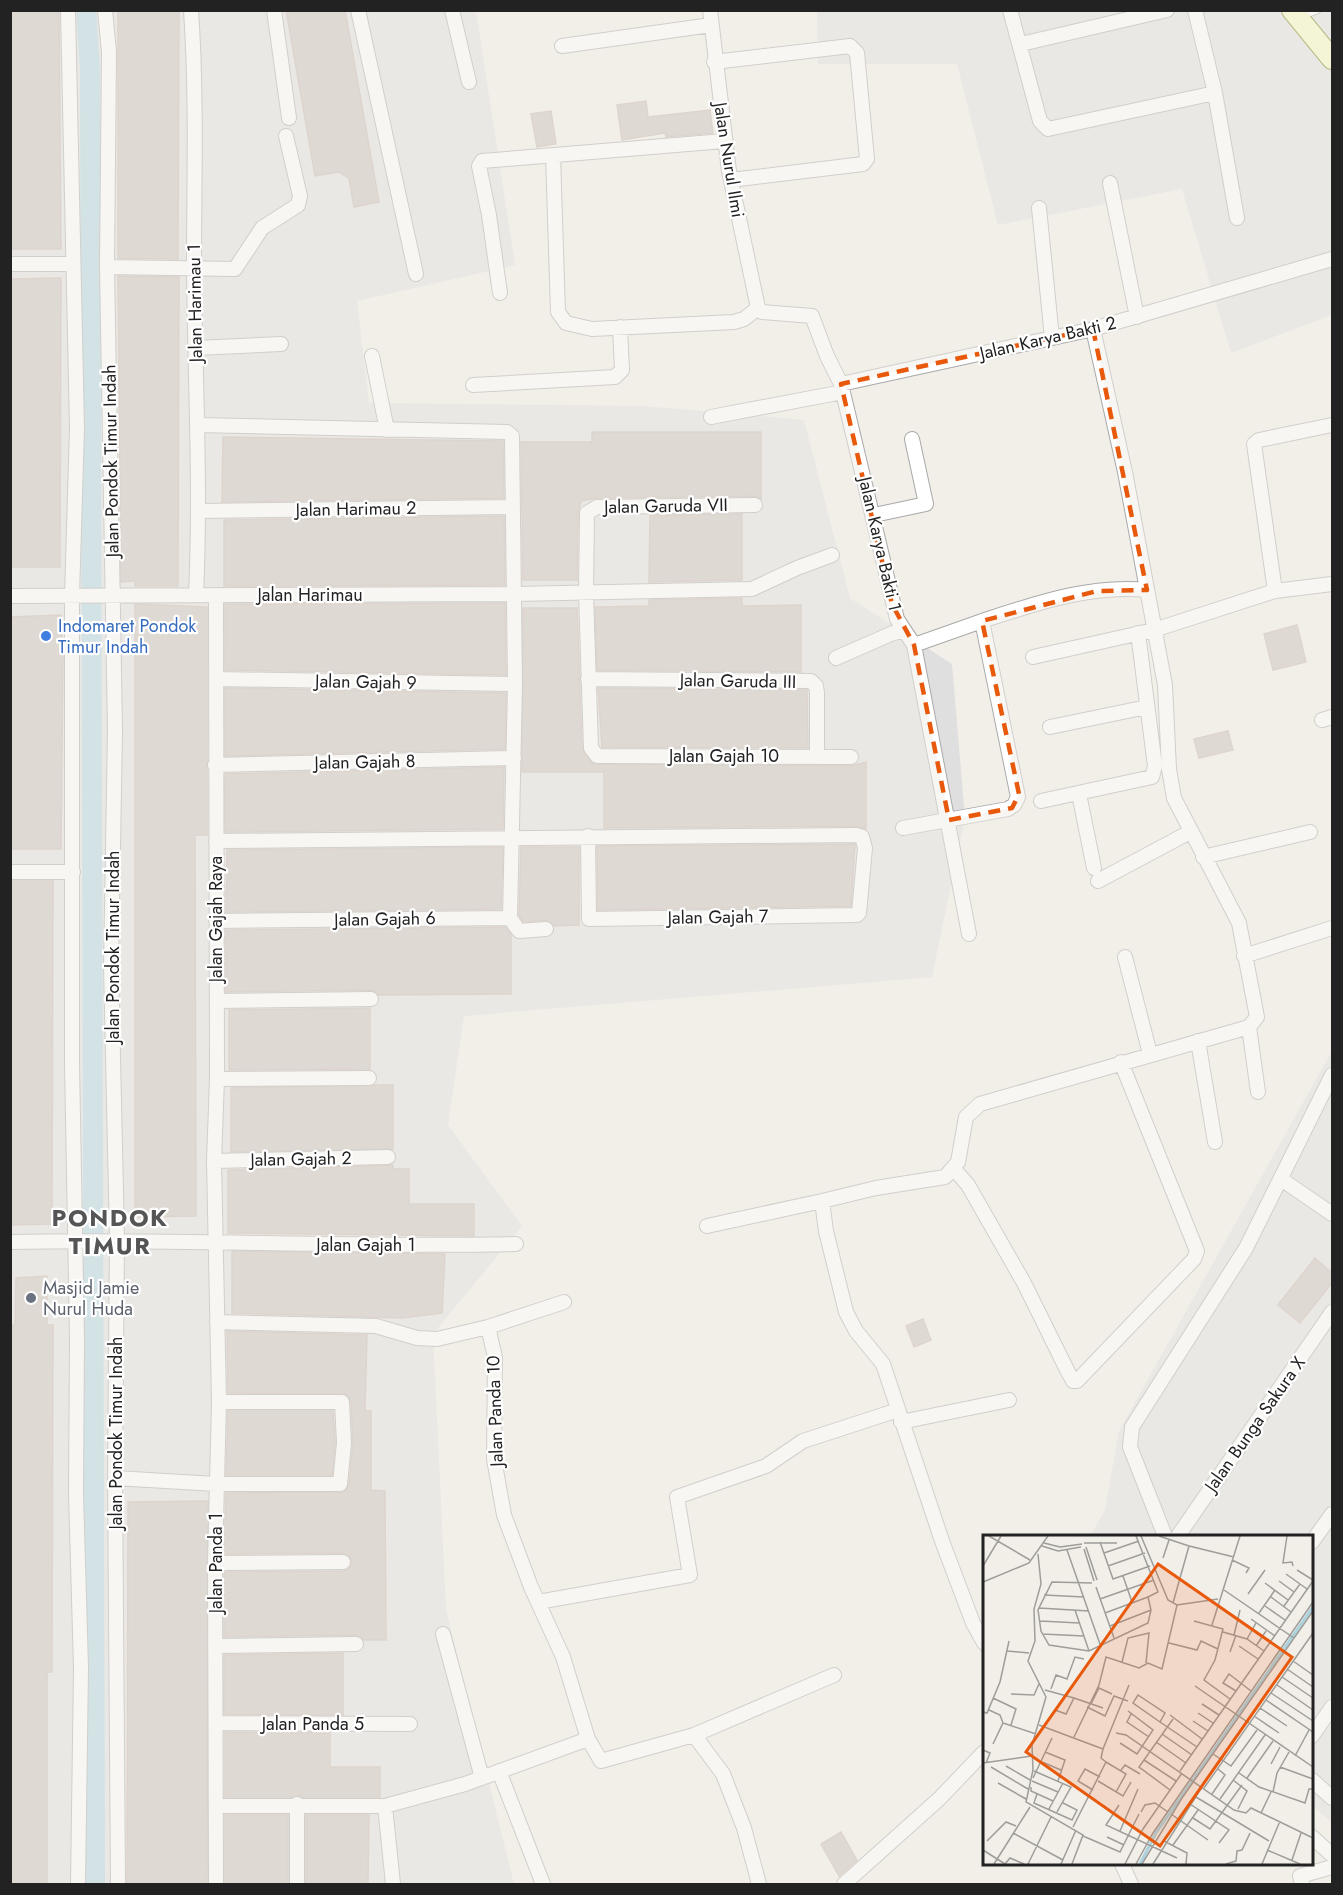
<svg xmlns="http://www.w3.org/2000/svg" width="1343" height="1895" viewBox="0 0 1343 1895" font-family="Jost,sans-serif">
  <style>
    .residential { fill: #e0dfdf }
    .lines { fill: none; stroke-linecap: round; stroke-linejoin: round }
    .canal { stroke: #aad3df; stroke-width: 20 }
    .building { fill: #c7bfb8; stroke: #c4b6ab; stroke-width: 1.5 }
    .lane-casing { stroke: #a9a9a9; stroke-width: 9 }
    .street-casing { stroke: #a9a9a9; stroke-width: 16 }
    .secondary-casing { stroke: #707d05; stroke-width: 22 }
    .lane { stroke: #fff; stroke-width: 7 }
    .street { stroke: #fff; stroke-width: 14 }
    .secondary { stroke: #f7fabf; stroke-width: 20 }
    .marked { fill: none; stroke: #e8590c; stroke-width: 4.5; stroke-dasharray: 12 8; stroke-linejoin: round }
    .shop-dot { fill: #3f7fe0; stroke: #fff; stroke-width: 2 }
    .worship-dot { fill: #6b7280; stroke: #fff; stroke-width: 2 }
    .labels { text-anchor: middle; stroke-width: 4.5; stroke-linejoin: round; paint-order: stroke }
    .street-label { font-size: 18px; fill: #222; stroke: #fff }
    .shop-label { font-size: 18px; fill: #366cbe; stroke: #fff; text-anchor: start }
    .worship-label { font-size: 18px; fill: #5b616d; stroke: #fff; text-anchor: start }
    .district-label { font-size: 24px; font-weight: bold; letter-spacing: 1.5px; fill: #555; stroke: #fff }
    .inset-river { fill: none; stroke: #aad3df; stroke-width: 3 }
    .inset-road { fill: none; stroke: #9f9d99; stroke-width: 1.5 }
    .view { fill: #e8590c; fill-opacity: 0.15; stroke: #e8590c; stroke-width: 3 }
    .inset-edge { fill: none; stroke: #222; stroke-width: 3 }
  </style>
  <rect width="100%" height="100%" fill="#f2efe9"/>
  <path class="residential" d="M11,11H476L515,265L357,301L369,403L643,406L804,420L850,598L952,664L965,818L932,977L464,1016L448,1125L522,1226L433,1334L446,1609L514,1884H11Z
    M817,11H1332V315L1231,353L1182,189L998,225L957,64H818Z
    M1332,1051V1823L1312,1805V1536H1090L1105,1510L1119,1431Z"/>
  <g class="lines">
    <path class="canal" d="M86,10L90,67L95,1884"/>
  </g>
  <path class="building" d="M10,10H59L61,249H10Z
    M118,10H179L178,259L118,258Z
    M286,10H345L379,202L354,207L349,178L339,172L315,176Z
    M646,101L648,117L710,110L713,133L666,137L665,133L622,140L617,105Z
    M551,111L556,144L537,147L531,114Z
    M118,276L179,277L178,586H135V581L121,582Z
    M61,278L60,567H10V279Z
    M592,432H761V499L755,496L597,498L581,501L578,513L577,580H523L521,442H592Z
    M223,437L503,441L504,498L222,502Z
    M742,514V580L649,582L650,515Z
    M504,516L505,585L224,586V520Z
    M742,598V606L801,605V672L597,670L595,607L649,606V600Z
    M505,603L506,675L225,670V604Z
    M135,604L207,607V835H195L196,1216L135,1217Z
    M523,608H577L582,748L593,764L851,766L866,762V829L856,826L604,828V772H522Z
    M61,615L63,655L61,849H10V617Z
    M1297,625L1306,662L1273,670L1264,634Z
    M225,688L506,693L505,749L225,756Z
    M598,688L807,690L808,748L602,747Z
    M1228,731L1233,750L1199,758L1194,739Z
    M504,767L503,829L225,832V774Z
    M855,844L851,906L598,910L597,846Z
    M503,847L501,909L226,912L227,850Z
    M521,847H579V925L554,926L546,920L523,922L519,915Z
    M10,881H53L52,1224L10,1225Z
    M505,927L511,935V994L379,995L371,990L226,992V930Z
    M370,1008V1069L229,1070V1010Z
    M375,1085H393V1149L231,1152V1088Z
    M393,1165V1169H409V1204H474V1236L228,1233V1170Z
    M232,1251L445,1254L442,1313L402,1318L232,1313Z
    M1315,1258L1332,1273V1283L1300,1323L1278,1305Z
    M47,1276V1325H53L52,1672H47V1884H10V1325H15L16,1278Z
    M923,1319L931,1340L914,1347L906,1326Z
    M227,1331L367,1335L365,1411H371V1490L385,1491L386,1640H364L356,1635L224,1637V1572L343,1571L348,1569L352,1563L350,1557L343,1553L224,1554L226,1493L344,1492L349,1485L353,1443L351,1402L346,1394L228,1393Z
    M228,1411H333L335,1443L332,1475H226Z
    M208,1501L207,1884H127L128,1502Z
    M343,1653V1715L224,1714V1655Z
    M225,1732L330,1733V1767H380V1797H225Z
    M225,1815H288V1884H225Z
    M306,1815H369L368,1884H306Z
    M841,1832L857,1860L839,1876L821,1844Z"/>
  <g class="lines">
    <defs>
      <path id="lane" d="M1300,16L1317,10"/>
      <path id="street" d="M68,10L77,428L72,596V1063L77,1339L76,1493L81,1668L78,1884
        M105,10L109,52L107,267L115,730L111,966L117,1239L115,1478L118,1884
        M191,10C197,97 194,183 194,269C195,378 201,486 196,595
        M274,10L289,118
        M358,10L416,274
        M452,10L469,82
        M710,10L729,171L758,308
        M1010,10L1040,121L1048,129L1215,93
        M1195,10L1215,93L1237,218
        M1021,44L1167,10
        M562,46L711,25
        M714,62L850,46L857,53L867,159L863,164L731,180
        M553,155L558,312L566,323L592,329L734,322L744,319L758,308
        M1110,183L1137,317
        M1039,208L1052,338
        M10,264H73
        M107,267L235,269L262,228L298,205L300,196L286,136
        M500,293L489,215L479,166L482,161L724,141
        M758,308L762,312L812,316L827,356L841,384L897,619L914,645L969,934
        M196,348L281,344
        M372,356L387,430
        M841,384L1093,329L1332,259
        M473,385L615,377L622,370L620,327
        M711,417L843,392
        M197,425L507,432L512,436L515,684L510,918L519,931L546,929
        M755,505L597,507L587,513L586,594L591,748L597,756L851,757
        M199,511L513,507
        M874,515L926,504L912,439
        M1275,591L1332,584
        M10,596L515,594L752,589L797,568L832,555
        M216,596L217,1079L214,1161L219,1402L215,1563L216,1884
        M914,645L982,621
        M1033,657L1154,630L1275,591L1254,444L1259,440L1332,425
        M836,658L893,633L904,631
        M217,679L515,684
        M588,679L811,681L816,686L817,693V756
        M1322,720L1332,717
        M1050,727L1147,707
        M215,765L514,758
        M1079,794L1094,868
        M1041,801L1152,777L1155,766L1138,633
        M903,828L1008,809L1014,805L1018,797L982,621C1034,604 1091,584 1147,590
        M216,841L856,835L862,837L865,848L859,913L857,915L589,919L588,836
        M1203,857L1310,832
        M10,872H73
        M1098,881L1190,832
        M216,921L510,918
        M1244,956L1332,928
        M1125,957L1150,1054
        M217,1001L371,999
        M1249,1027L1258,1092
        M1198,1041L1215,1142
        M217,1079L369,1078
        M214,1161L388,1157
        M954,1169L968,1185L1024,1283L1067,1370L1073,1381H1077L1194,1259L1197,1251L1121,1062
        M1281,1179L1332,1214
        M707,1226L822,1201
        M10,1242C179,1238 347,1248 516,1244
        M217,1322L376,1326L417,1338L437,1339L488,1327L495,1357L494,1459L504,1515L531,1587L563,1657L588,1739L601,1761L694,1735L834,1675
        M488,1327L564,1302
        M901,1422L1009,1400
        M115,1478L216,1484H340L344,1443L342,1402H219
        M1165,1536L1130,1447L1132,1427L1246,1248L1332,1075
        M1178,1536L1332,1312
        M1312,1542L1332,1514
        M215,1563L343,1562
        M538,1602L690,1575L677,1497L766,1466L803,1441L898,1410
        M443,1634L482,1778
        M984,1643L973,1623L942,1541L883,1364L856,1331L846,1312L826,1231L822,1201L876,1188L945,1177L958,1162L966,1117L980,1104L1249,1027L1257,1017L1239,923L1174,798L1169,769L1165,685L1125,472L1093,329
        M217,1646L356,1644
        M216,1723L410,1724
        M694,1735L723,1774L744,1828L759,1884
        M1312,1736L1332,1707
        M499,1771L543,1884
        M1312,1780L1332,1798
        M297,1804V1884
        M216,1806H385L465,1784L588,1739
        M385,1806L393,1884
        M1312,1837L1332,1855
        M1122,1864L1131,1884
        M844,1884L939,1799L984,1752
        M1302,1884L1300,1876L1332,1867"/>
      <path id="secondary" d="M1292,10L1332,59"/>
    </defs>
    <use href="#lane" class="lane-casing"/>
    <use href="#street" class="street-casing"/>
    <use href="#secondary" class="secondary-casing"/>
    <use href="#lane" class="lane"/>
    <use href="#street" class="street"/>
    <use href="#secondary" class="secondary"/>
  </g>
  <path d="M0 0H1343V1895H0ZM1093,329L1147,590L1097,591L982,621L1019,794L1012,808L949,820L914,645L892,604L841,384Z" fill="#f2efe9" fill-opacity=".55" fill-rule="evenodd"/>
  <path class="marked" d="M1093,329L1147,590L1097,591L982,621L1019,794L1012,808L949,820L914,645L892,604L841,384Z"/>
  <circle class="shop-dot" cx="46" cy="636" r="6"/>
  <circle class="worship-dot" cx="31" cy="1298" r="6"/>
  <g class="labels">
    <g class="street-label">
      <text transform="translate(729 160) rotate(81)" y="6">Jalan Nurul Ilmi</text>
      <text transform="translate(195 303) rotate(-91)" y="6">Jalan Harimau 1</text>
      <text transform="translate(1048 338) rotate(-13)" y="6">Jalan Karya Bakti 2</text>
      <text transform="translate(111 461) rotate(-91)" y="6">Jalan Pondok Timur Indah</text>
      <text transform="translate(666 506) rotate(-1)" y="6">Jalan Garuda VII</text>
      <text transform="translate(356 509) rotate(-1)" y="6">Jalan Harimau 2</text>
      <text transform="translate(880 544) rotate(77)" y="6">Jalan Karya Bakti 1</text>
      <text x="310" y="601">Jalan Harimau</text>
      <text transform="translate(738 681) rotate(1)" y="6">Jalan Garuda III</text>
      <text transform="translate(366 682) rotate(1)" y="6">Jalan Gajah 9</text>
      <text x="724" y="762">Jalan Gajah 10</text>
      <text transform="translate(365 762) rotate(-1)" y="6">Jalan Gajah 8</text>
      <text transform="translate(718 917) rotate(-1)" y="6">Jalan Gajah 7</text>
      <text transform="translate(216 919) rotate(-90)" y="6">Jalan Gajah Raya</text>
      <text transform="translate(385 919) rotate(-1)" y="6">Jalan Gajah 6</text>
      <text transform="translate(113 947) rotate(-90)" y="6">Jalan Pondok Timur Indah</text>
      <text transform="translate(301 1159) rotate(-1)" y="6">Jalan Gajah 2</text>
      <text x="366" y="1251">Jalan Gajah 1</text>
      <text transform="translate(495 1411) rotate(-92)" y="6">Jalan Panda 10</text>
      <text transform="translate(1255 1424) rotate(-55)" y="6">Jalan Bunga Sakura X</text>
      <text transform="translate(116 1433) rotate(-90)" y="6">Jalan Pondok Timur Indah</text>
      <text transform="translate(216 1563) rotate(-90)" y="6">Jalan Panda 1</text>
      <text x="313" y="1730">Jalan Panda 5</text>
    </g>
    <g class="shop-label">
      <text x="58" y="632">Indomaret Pondok<tspan x="58" dy="21">Timur Indah</tspan></text>
    </g>
    <g class="worship-label">
      <text x="43" y="1294">Masjid Jamie<tspan x="43" dy="21">Nurul Huda</tspan></text>
    </g>
    <g class="district-label">
      <text x="110" y="1226">PONDOK<tspan x="110" dy="28">TIMUR</tspan></text>
    </g>
  </g>
  <g transform="translate(983 1535)">
    <rect width="330" height="330" fill="#f2efe9"/>
    <path class="inset-river" d="M157,329L173,298L330,72"/>
    <path class="inset-road" d="M6,1L47,25M158,1L185,65L194,70L235,64M176,1L206,11M304,1L300,28L309,27L310,31M117,7L130,44L167,31M61,8L77,12L99,9M101,8H134M59,11L75,16L98,12M103,12L114,45M101,14L111,46M84,15L118,112M121,18L156,6M55,19L58,49L51,74L52,106L45,126L63,162L49,210L50,235L43,267L100,300L89,329M180,23L186,5M249,25L266,33L263,38M0,31L18,1M125,31L162,18M314,35L330,45M303,39L324,54M140,41L149,67M296,46L311,57M0,47L46,28L65,1M109,48L69,47L55,75L58,96L66,110L106,116L165,88L168,75L165,62L175,57L153,1M282,48L305,65M113,52L131,103M241,55L311,103M265,59L282,35M61,60L101,62M288,62L308,77M117,64L171,45M190,68L206,11L251,22M282,71L302,85M301,71L317,49M56,73L106,76M92,75L106,116M122,78L165,62M276,78L292,55M268,84L292,101M57,86L96,88M211,86L240,94L232,125L221,145L247,164M229,90L257,1M127,91L168,75M240,97L264,104L281,116M59,99L101,101M251,100L257,75M264,104L273,88M186,108L214,115L218,106L235,114M256,111L275,124M273,111L283,96M24,116L46,118M247,117L253,100M310,126L330,140M139,127L145,103L166,98L163,128M304,134L330,152M299,142L330,163M294,150L330,175M212,151L330,232M68,154L73,140L84,144L92,122L101,124M62,155L91,163M253,156L240,148L246,139L268,156M288,158L330,186M28,159L51,160L56,149M10,163L33,174L28,190M283,165L330,197M108,169L116,153L129,159M219,169L236,180M104,172L122,181L131,161L145,166M277,173L304,191M6,175L17,180L20,188M0,177L4,178L17,147L26,106M215,178L230,188M148,179L144,187L166,202M187,180L219,204M271,181L296,198M68,182L72,175L83,179L91,163L120,173M210,186L225,196M177,187L182,178L155,160L150,168L177,187L214,212M56,190L120,214M133,198L143,200L251,275L263,278L268,273L330,303M179,199L209,220M91,202L116,150L123,122L156,133L165,128L179,134L194,70M173,207L203,228M137,208L154,219L170,195L145,176M10,209L20,188L53,199M0,215L7,218L3,228M62,217L82,225L75,246M230,219L248,231L274,195M312,221L326,195M161,225L193,246M59,227L78,235M123,227L118,223L120,214L146,150M123,227L143,239L133,257M0,228L49,221M288,229L297,212M23,231L47,245M8,232L45,254M297,232L330,244M138,235L142,230L157,239M51,236L88,252L74,277M197,236L330,46M256,238L276,252L322,268L326,254H330M50,243L69,203M264,243L290,206M250,245L264,256L255,274M49,246L75,257M115,246L140,261L148,247M15,248L43,264M48,252V256L70,266M221,253L330,98M110,255L95,246L102,234L117,242M187,255L156,232L190,184M290,257L294,238L306,217M54,259L51,268L89,285L94,275L80,268M229,259L242,240L235,234M213,262L286,306M237,264L282,200M207,269L246,295L236,308M136,270L123,290L194,323M66,274L80,248M158,277L162,270L172,268L185,277M278,278L288,257M188,279L225,305M210,283L227,294L259,250M90,292L123,227M137,296L155,254M30,298L80,325M100,301L137,317L156,279M124,302L141,310M4,306L23,287L33,291M181,306L204,318L203,329M190,310L215,275M0,315L22,329M284,315L317,329M309,325L318,298M11,329L47,272M22,329L27,323L41,329M45,329L68,282M78,329L93,295M142,329L160,294L199,238M153,329L170,298L330,67M159,329L199,263L330,76M170,329L219,252M243,329L253,326L254,316L259,315L267,298M279,329L297,286"/>
    <path class="view" d="M175,29L309,122L177,311L43,217Z"/>
    <rect width="330" height="330" class="inset-edge"/>
  </g>
  <rect width="1343" height="1895" fill="none" stroke="#222222" stroke-width="24"/>
</svg>
